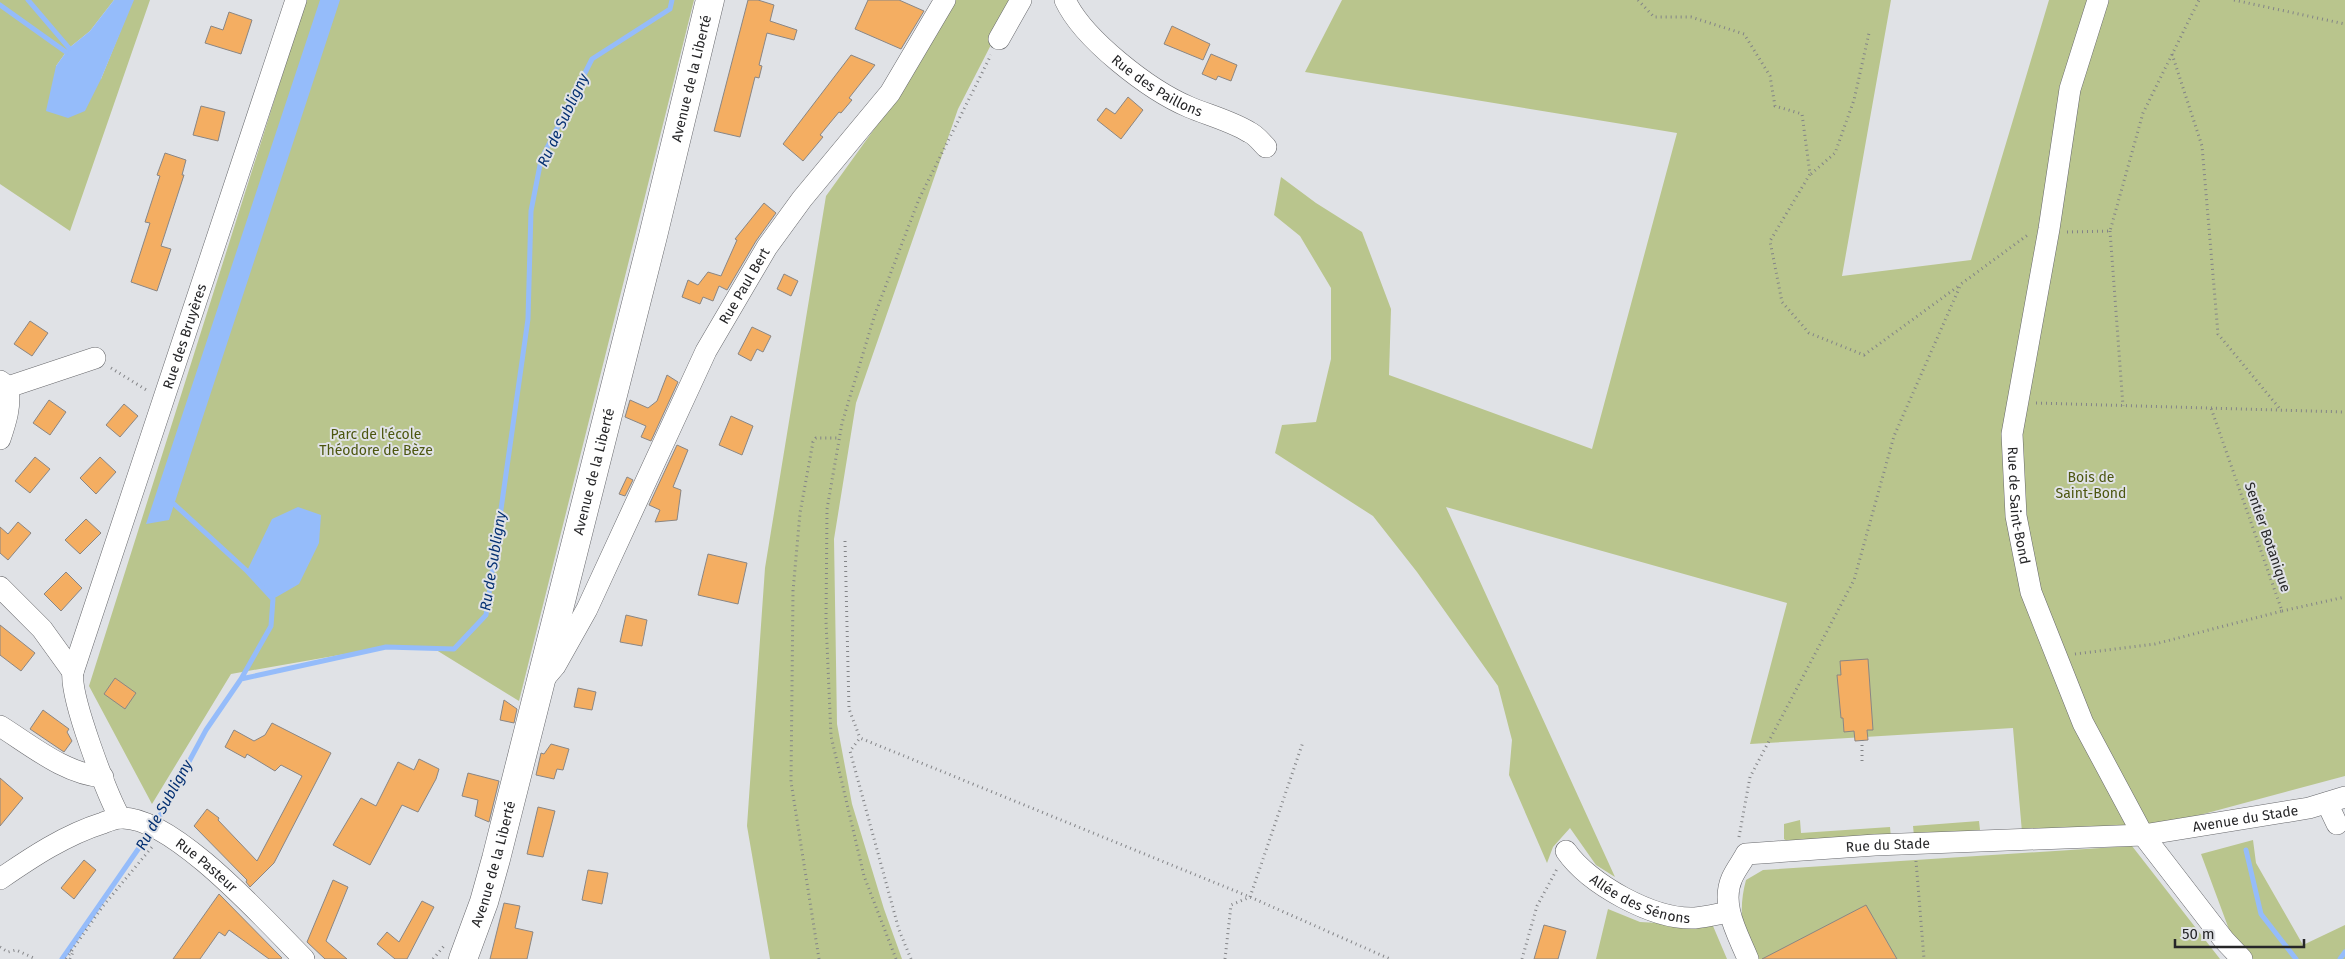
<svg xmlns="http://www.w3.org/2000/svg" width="2345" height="959" viewBox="0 0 2345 959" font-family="'Fira Sans',sans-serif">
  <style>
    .green { fill: #b9c58d }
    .water { fill: #95bcfa }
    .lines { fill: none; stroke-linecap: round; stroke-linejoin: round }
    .stream { stroke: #95bcfa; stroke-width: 5 }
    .building { fill: #f4ae62; stroke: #8a8684 }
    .minor-casing { stroke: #67686c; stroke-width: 22 }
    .major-casing { stroke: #67686c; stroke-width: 29 }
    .path { stroke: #838487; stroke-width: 3; stroke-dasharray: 1 4; stroke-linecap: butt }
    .minor { stroke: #fff; stroke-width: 21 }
    .major { stroke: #fff; stroke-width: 28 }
    .labels { text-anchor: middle; stroke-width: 4; stroke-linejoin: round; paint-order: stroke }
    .street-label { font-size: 14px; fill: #262628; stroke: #e0e2e6 }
    .park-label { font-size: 14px; fill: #4c560f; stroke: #e0e2e6 }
    .water-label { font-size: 15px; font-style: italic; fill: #043072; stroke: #e0e2e6 }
  </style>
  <rect width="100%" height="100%" fill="#e0e2e6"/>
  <path class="green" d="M0,0H114L90,31L69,48L56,66L101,79L133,0H150L70,231L0,184Z
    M306,0H694L519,701L433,648L385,647L231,674L152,804L89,686Z
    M952,0H1014L958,109L856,403L834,539L837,724L852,804L884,909L902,959H770L747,826L765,568L826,196L911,78Z
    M1342,0H1891L1842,276L1971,260L2049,0H2345V776L2159,826L2022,832L2013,728L1750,744L1787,603L1446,507L1615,877L1596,865L1570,828L1553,847L1547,863L1509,775L1512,740L1498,686L1417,572L1373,516L1275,453L1282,425L1316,422L1331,359V288L1300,236L1274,215L1281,177L1316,203L1362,232L1391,309L1389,375L1592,449L1677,133L1305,72Z
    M1800,820L1801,833L1890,827L1891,838L1791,844L1784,839V824Z
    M1979,821L1980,830L1914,836L1913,826Z
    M2253,840L2256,863L2303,945L2345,925V959H2240L2201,854Z
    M2132,846L2220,959H1759C1739,939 1739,905 1746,880L1763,870Z
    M1608,909L1640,922L1713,926L1727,959H1596Z"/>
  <path class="water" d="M114,0H134L101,79L85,111L68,118L46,111L56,66L69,48L90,31Z
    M320,0H340L169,520L146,524Z
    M298,507L321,515L319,543L299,584L273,599L247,571L272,519Z"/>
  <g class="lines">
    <path class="stream" d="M28,0L69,48
      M0,5L66,52
      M174,504L247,571L273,599L271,626L241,679
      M156,823L206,730L241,679L386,647L454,649L486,615L528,319L531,211L541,160L592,59L670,9L672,0
      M2246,850L2261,914L2296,959
      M62,959L150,832
      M2340,959L2345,952"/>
  </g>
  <path class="building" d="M748,0H758L774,5L770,21L797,30L794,40L767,33L759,65L762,66L759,78L755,77L740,137L714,131Z
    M868,0H899L924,11L901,49L855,29Z
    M229,12L252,20L241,54L205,43L211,26L223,30Z
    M1172,26L1210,44L1203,60L1164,44Z
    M1211,54L1237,65L1231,81L1218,76L1216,80L1202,74Z
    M851,55L875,65L849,98L852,100L841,113L839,112L820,135L823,137L803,161L783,144Z
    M1128,97L1143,110L1121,139L1097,120L1106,108L1115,114Z
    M201,106L225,112L218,141L193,135Z
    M165,153L186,160L182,175H184L161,246L171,249L157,291L131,282L150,223L145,222L160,176L157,175Z
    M764,203L776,213L756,241L727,290L719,286L713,301L703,297L700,304L682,297L688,280L698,285L708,272L721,276L737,240L735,239Z
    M784,274L798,281L791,296L777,289Z
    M30,321L48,333L32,356L14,344Z
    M752,327L771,336L763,352L757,349L751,361L738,354Z
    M667,375L678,382L651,441L641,437L646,426L625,417L630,400L648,408L657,401Z
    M49,400L66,412L50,435L33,423Z
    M124,404L138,416L120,437L106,425Z
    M731,416L753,426L742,455L719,445Z
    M677,445L688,450L673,487L681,490L677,520L655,522L660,510L649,505Z
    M35,457L50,469L30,493L15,481Z
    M100,457L116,472L96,494L80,478Z
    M627,477L633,480L625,496L619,494Z
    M86,519L101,533L80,554L65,540Z
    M18,522L31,533L8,560L0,553V527L8,534Z
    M708,554L747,563L738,604L698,595Z
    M66,572L82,588L61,611L44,594Z
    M626,615L647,620L642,646L620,642Z
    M0,625L35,653L21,671L0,655Z
    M1868,659L1873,730H1867L1868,740L1855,741L1854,731L1844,732L1843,718H1841L1837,675H1841L1840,661Z
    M115,678L136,693L125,709L104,694Z
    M578,688L596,692L592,710L574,707Z
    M504,700L517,709L514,723L500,720Z
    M43,710L69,729L67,732L72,741L64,752L30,729Z
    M272,723L331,753L274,863L250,887L246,882L247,880L194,826L207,809L219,818L218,820L257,861L302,776L281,765L275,771L247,754L245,758L225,747L234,730L254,741L265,735Z
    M551,744L569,749L563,770L557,769L554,779L536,775L541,753L544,754Z
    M419,759L439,769L436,779L418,812L402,805L370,865L333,845L361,798L376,806L398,762L414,770Z
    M468,773L499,781L489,822L475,816L478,800L462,796Z
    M0,778L23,798L0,826Z
    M538,807L555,811L543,857L527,854Z
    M84,860L96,870L74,899L61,888Z
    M588,870L608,873L602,904L582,900Z
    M333,880L348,887L326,941L347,959H325L307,942Z
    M219,894L282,958L280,959H269L229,930L225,936L219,932L200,959H173Z
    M422,901L434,907L407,959H395L377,944L387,932L399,942Z
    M504,903L520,906L515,928L533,932L527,959H490Z
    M1866,905L1897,959H1762Z
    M1544,925L1566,931L1558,959H1534Z"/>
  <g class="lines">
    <defs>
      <g id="minor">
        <path id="s1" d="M1065,0C1083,39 1149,90 1189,107C1208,115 1231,121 1249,132C1256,135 1261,142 1266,147"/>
        <path id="s2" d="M2098,0L2070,89L2049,229L2012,434L2016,516L2031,592L2083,723L2143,835L2224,940L2242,959"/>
        <path d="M999,39L1021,0"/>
        <path d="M0,381L8,387C11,406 6,421 0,439"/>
        <path d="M8,387L95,358"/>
        <path d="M0,587L42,629L73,672"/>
        <path id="s3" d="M544,679L555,666L587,609L706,351L767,247L802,199L890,93L945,0"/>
        <path d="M0,726C32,746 65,774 103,777"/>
        <path d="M2327,803L2337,824"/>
        <path id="s4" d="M120,818C107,794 69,696 73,672L296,0"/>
        <path id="s5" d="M1566,851C1589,884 1653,920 1695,918C1706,917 1718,914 1729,912"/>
        <path id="s6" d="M0,879C32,857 65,835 103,823C108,821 115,818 121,818C173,816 267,922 304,959"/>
        <path id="s7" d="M1748,959C1738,934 1720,905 1732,878C1736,869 1742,862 1746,854L1875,845L2143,835L2309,808L2345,797"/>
      </g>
      <g id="major">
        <path id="s8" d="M463,959L484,902L496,859L653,236L710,0"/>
      </g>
    </defs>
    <use href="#minor" class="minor-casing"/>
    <use href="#major" class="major-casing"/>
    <path class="path" d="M1638,0L1654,17H1691L1744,34L1770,76L1775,106L1802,114L1810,174L1770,241L1782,302L1809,333L1864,355L1960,285
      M2234,0L2345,24
      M2172,54L2202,146L2218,334L2280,409
      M1811,174L1835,153L1854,100L1869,33
      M2110,231L2123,406
      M2067,232L2110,231L2143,113L2199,0
      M111,368L148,391
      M2036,403L2345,412
      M845,541L849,709L860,738
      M2282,611L2345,597
      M2075,654L2155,644L2282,611L2211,408
      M1862,740V763
      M1739,837L1750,777L1854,580L1894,436L1961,284L2029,234
      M1916,861L1924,959
      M0,947L8,952L16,950L36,959
      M66,959L103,906L152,847
      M70,959L73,952L70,951
      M433,959L444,946
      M819,959L791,782L793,591L800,513L813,442L816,438H839
      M896,959L864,876L831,736L826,621L827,509L842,423L875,314L919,199L991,55
      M911,959L899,930L850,751L860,738L1250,897L1390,959
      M1225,959L1231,905L1250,897L1303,742
      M1522,959L1537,906L1557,869"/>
    <use href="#minor" class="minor"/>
    <use href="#major" class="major"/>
  </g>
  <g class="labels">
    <g class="street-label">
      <text dy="5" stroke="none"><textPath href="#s8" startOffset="910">Avenue de la Liberté</textPath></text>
      <text dy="5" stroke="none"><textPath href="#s1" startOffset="128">Rue des Paillons</textPath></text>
      <text dy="5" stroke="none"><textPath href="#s3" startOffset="442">Rue Paul Bert</textPath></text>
      <text dy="5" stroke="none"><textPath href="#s4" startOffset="508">Rue des Bruyères</textPath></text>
      <text dy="5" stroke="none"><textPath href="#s8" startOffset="505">Avenue de la Liberté</textPath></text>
      <text dy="5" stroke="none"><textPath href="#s2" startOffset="515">Rue de Saint-Bond</textPath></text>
      <text transform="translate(2268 537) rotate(71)" y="5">Sentier Botanique</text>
      <text dy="5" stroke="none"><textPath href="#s7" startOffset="614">Avenue du Stade</textPath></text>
      <text dy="5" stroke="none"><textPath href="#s7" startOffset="255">Rue du Stade</textPath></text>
      <text dy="5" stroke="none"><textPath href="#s8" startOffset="100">Avenue de la Liberté</textPath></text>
      <text dy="5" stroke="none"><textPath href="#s6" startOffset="236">Rue Pasteur</textPath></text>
      <text dy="5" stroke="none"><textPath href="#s5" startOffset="91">Allée des Sénons</textPath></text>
    </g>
    <g class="park-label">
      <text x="376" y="439">Parc de l'école<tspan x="376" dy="16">Théodore de Bèze</tspan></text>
      <text x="2091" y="482">Bois de<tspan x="2091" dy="16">Saint-Bond</tspan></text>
    </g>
    <g class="water-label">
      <text transform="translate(563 120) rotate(-65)" y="5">Ru de Subligny</text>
      <text transform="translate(493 561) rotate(-81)" y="5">Ru de Subligny</text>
      <text transform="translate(164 805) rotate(-61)" y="5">Ru de Subligny</text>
    </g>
  </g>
  <path d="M2175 939v8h129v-8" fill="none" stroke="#262628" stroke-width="2.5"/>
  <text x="2182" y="939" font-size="15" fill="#262628" stroke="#e0e2e6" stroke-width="4" paint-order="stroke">50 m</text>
</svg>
